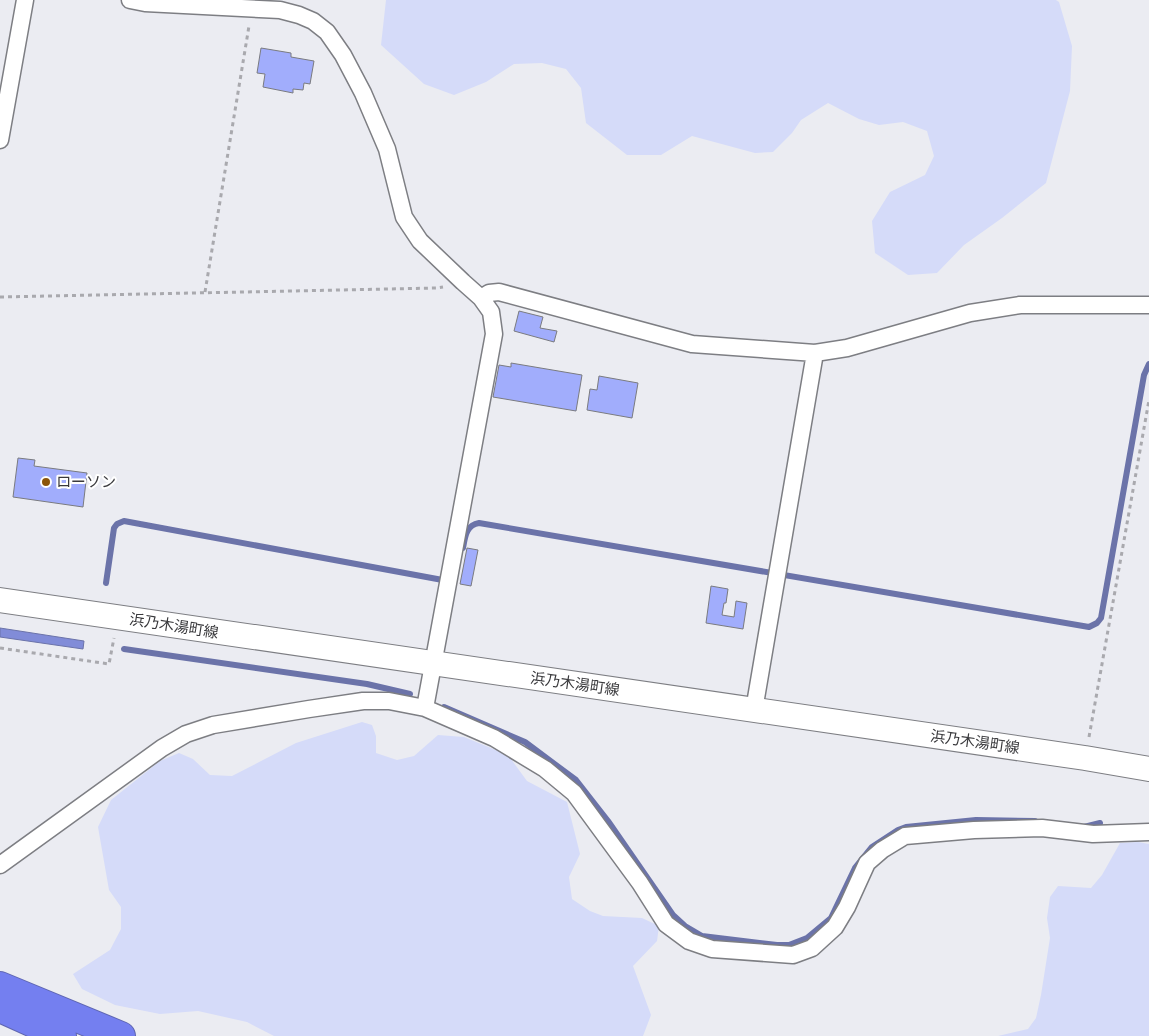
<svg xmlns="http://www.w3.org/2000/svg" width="1149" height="1036" viewBox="0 0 1149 1036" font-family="'Times New Roman','Noto Sans JP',serif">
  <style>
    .green { fill: #d5dbf9 }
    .water { fill: #818cd8; stroke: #6b73a9 }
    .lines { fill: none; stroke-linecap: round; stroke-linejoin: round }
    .stream { stroke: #6b73a9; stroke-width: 6 }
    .building { fill: #a1adfc; stroke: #7a7b80 }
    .minor-casing { stroke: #7d7e83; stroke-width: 19 }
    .secondary-casing { stroke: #7d7e83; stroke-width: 26 }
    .motorway-casing { stroke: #5f66b1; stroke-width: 30 }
    .path { stroke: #a9a9ae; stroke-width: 3; stroke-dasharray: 4 4; stroke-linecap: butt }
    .minor { stroke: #fff; stroke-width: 16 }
    .secondary { stroke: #fff; stroke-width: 24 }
    .motorway { stroke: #747ff0; stroke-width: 28 }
    .poi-dot { fill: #8c5508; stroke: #fff; stroke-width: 2 }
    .labels { text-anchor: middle; stroke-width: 4; stroke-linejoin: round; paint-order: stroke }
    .poi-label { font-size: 15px; fill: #39393c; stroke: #fff; text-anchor: start }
    .street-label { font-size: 15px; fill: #39393c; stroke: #fff }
  </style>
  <rect width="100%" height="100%" fill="#ebecf2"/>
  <path class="green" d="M386,0H1056L1059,2L1072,46L1070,91L1046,183L1002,218L964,245L937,273L908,275L875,253L872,221L890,192L925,175L934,156L927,131L903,122L879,125L859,119L828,103L801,120L792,133L773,152L755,153L692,136L661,155H627L586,123L581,88L566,69L542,63L514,64L486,82L454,95L424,84L381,45Z
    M362,722L372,725L376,736V753L397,760L414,756L438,735L464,737L508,755L527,781L567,802L580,854L569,877L572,899L590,911L603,916L642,918L659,926L657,941L633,966L651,1015L643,1036H274L247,1022L198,1011L160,1014L115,1005L82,989L73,974L110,950L121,929V907L109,890L98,827L111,800L160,761L179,753L193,759L210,775L232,776L296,743Z
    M1138,842L1149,844V1036H998L1028,1029L1036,1018L1041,995L1050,938L1047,918L1050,897L1058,886L1091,888L1102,875L1120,843Z"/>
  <path class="water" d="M0,628L84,641L83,649L0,637Z"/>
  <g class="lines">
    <path class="stream" d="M463,548C465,537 466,525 479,523L1089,627L1097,623L1101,618L1144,375L1149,364
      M106,583L114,528L117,524L124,521L448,581
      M124,649L367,684L410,694
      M444,707L525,742L576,780L608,821L673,915L685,926L702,936L777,945H789L807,938L831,918L855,868L872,847L898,830L906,827L976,820L1035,821
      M1084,827L1100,823"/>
  </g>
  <path class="building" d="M261,48L291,53V57L314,61L310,84L304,83L303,90L293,89V93L263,87L265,74L257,73Z
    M519,311L543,317L540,328L557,331L554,342L514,331Z
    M511,363L582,375L576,411L493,397L499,365L511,367Z
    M599,376L638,383L632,418L587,410L590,389L597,390Z
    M18,458L35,460L34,466L87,473L83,507L13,497Z
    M467,548L478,550L471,586L460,584Z
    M711,586L728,589L726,603H724L722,615L734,617L736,601L747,603L743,629L706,623Z"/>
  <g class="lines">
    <defs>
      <path id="minor" d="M130,0L145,3L280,10L299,15L313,21L327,32L343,55L363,93L387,149L404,217L420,241L463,282L481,298L491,312L494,334L425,708L494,738L545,769L574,793L640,883L666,924L689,941L712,949L793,955L812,948L835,927L847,907L867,863L882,850L905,836L974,830L1042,828L1093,834L1149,832
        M0,140L25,0
        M481,298L489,293L499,292L692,344L815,353L847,348L970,313L1020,305H1149
        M754,710L815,353
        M0,865L162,748L186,734L213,725L309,709L363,701H389L425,708"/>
      <path id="secondary" d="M0,600L1085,758L1149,769"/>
      <path id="motorway" d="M0,986L121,1036
        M0,1008L62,1036"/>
    </defs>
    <use href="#minor" class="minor-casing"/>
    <use href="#secondary" class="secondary-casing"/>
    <use href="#motorway" class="motorway-casing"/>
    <path class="path" d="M205,292L249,26
      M0,297L436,288L443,287
      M0,648L109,664L114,638
      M1089,737L1149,400"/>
    <use href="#minor" class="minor"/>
    <use href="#secondary" class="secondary"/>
    <use href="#motorway" class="motorway"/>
  </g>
  <circle class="poi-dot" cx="46" cy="482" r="5"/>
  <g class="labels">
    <g class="poi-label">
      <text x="56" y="487">ローソン</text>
    </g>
    <g class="street-label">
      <text transform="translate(174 626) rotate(9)" y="5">浜乃木湯町線</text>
      <text transform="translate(575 684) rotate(8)" y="5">浜乃木湯町線</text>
      <text transform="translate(975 742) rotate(8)" y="5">浜乃木湯町線</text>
    </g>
  </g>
</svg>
